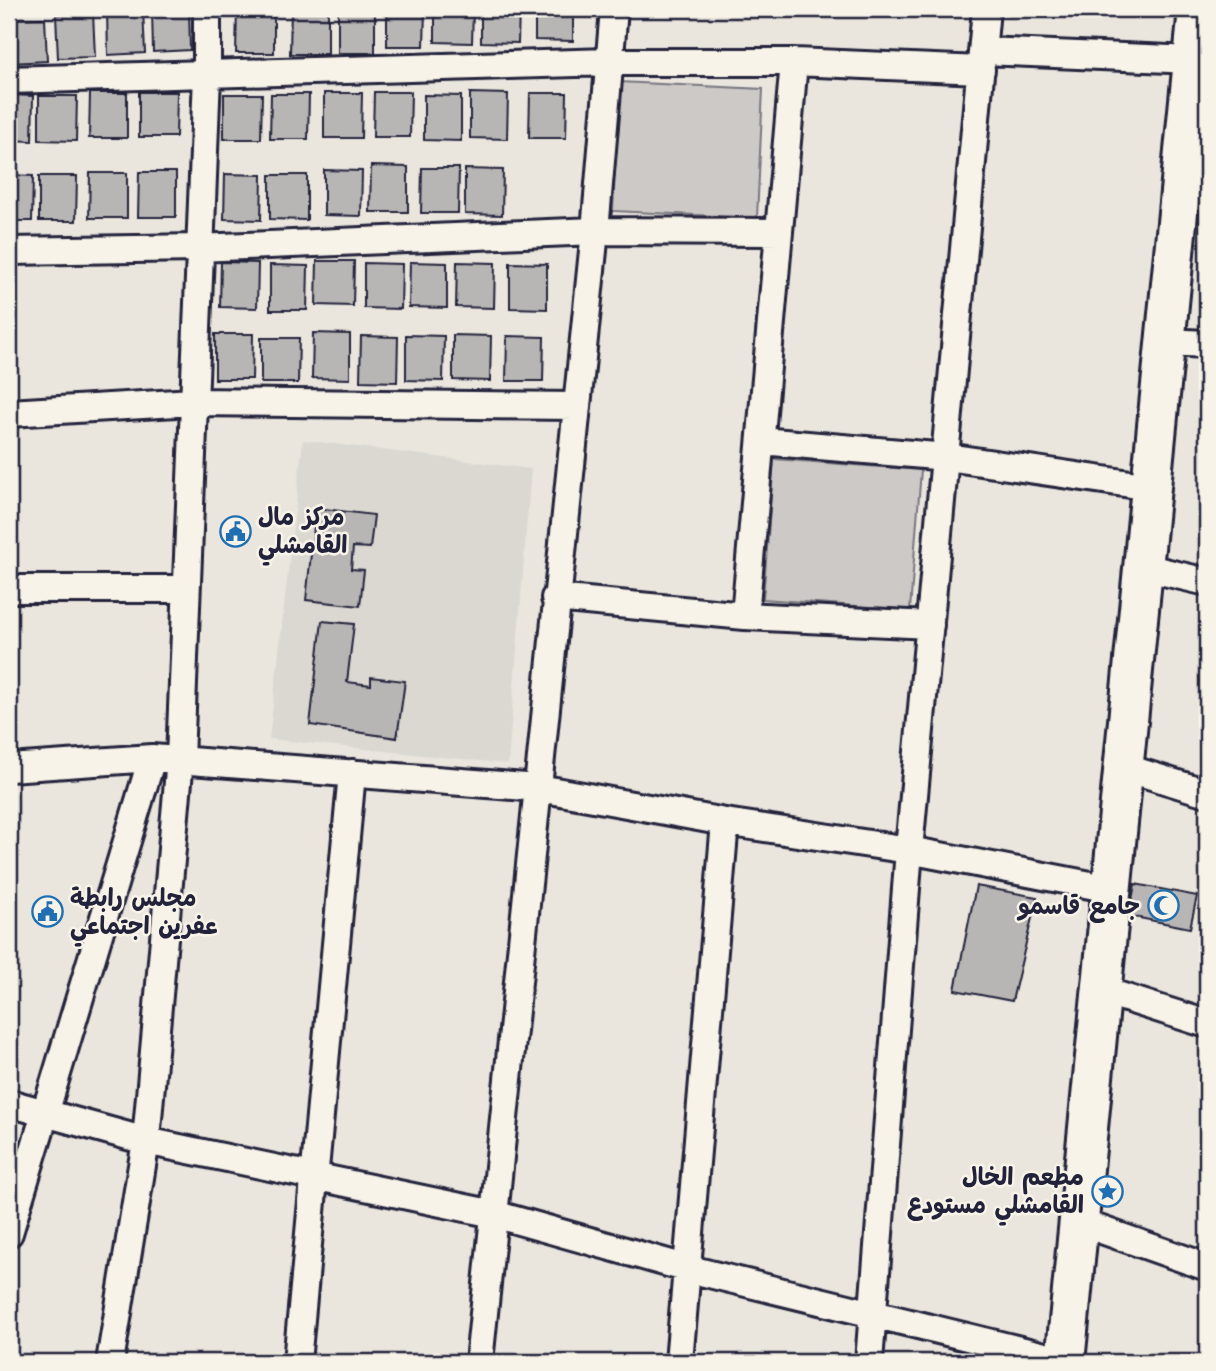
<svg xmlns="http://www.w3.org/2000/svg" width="1216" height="1371" viewBox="0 0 1216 1371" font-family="Mali,'Playpen Sans Arabic',sans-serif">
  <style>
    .built { fill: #dbd8d2 }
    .green { fill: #cdc9c6; stroke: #787680; stroke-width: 2 }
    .building { fill: #b8b6b5; stroke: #22223b; stroke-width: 2 }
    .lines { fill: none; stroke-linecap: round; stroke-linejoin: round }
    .street-casing { stroke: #22223b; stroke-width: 32 }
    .primary-casing { stroke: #22223b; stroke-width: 44 }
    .street { stroke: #f7f3e8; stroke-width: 26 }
    .primary { stroke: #f7f3e8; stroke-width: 38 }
    .labels { text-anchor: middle; stroke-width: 5; stroke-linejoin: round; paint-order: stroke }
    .poi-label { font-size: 24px; font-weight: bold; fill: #22223b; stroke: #f7f3e8; text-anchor: start }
  </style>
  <rect width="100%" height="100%" fill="#eae6de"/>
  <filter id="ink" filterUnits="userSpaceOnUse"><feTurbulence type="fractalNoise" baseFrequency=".0143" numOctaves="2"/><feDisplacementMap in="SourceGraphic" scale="14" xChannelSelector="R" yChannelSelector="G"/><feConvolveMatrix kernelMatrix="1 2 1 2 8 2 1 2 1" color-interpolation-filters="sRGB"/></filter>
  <g filter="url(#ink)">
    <path class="built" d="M303,440L531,469L508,764L269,739Z"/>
    <path class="green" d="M619,82L763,89L757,218L613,211Z
      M774,459L921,470L910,610L763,599Z"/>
    <path class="building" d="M143,9L145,53L108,55L107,11Z
      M152,9H189L190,50L153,52Z
      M237,9H274V53H236Z
      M291,9H328V54H290Z
      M338,9H375V53H338Z
      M387,9H425L424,46H387Z
      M435,9H473L472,43L435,42Z
      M481,9H519L518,43L481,42Z
      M535,9H573V41L535,40Z
      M93,13L95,57L58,58L56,15Z
      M45,18L47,61L10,63L9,19Z
      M139,92H177L176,137H139Z
      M374,92H411L410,137H373Z
      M90,93H127V138H89Z
      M324,93H362L361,138H324Z
      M470,93L508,94L507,139L470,138Z
      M530,93H567L566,138H529Z
      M224,94H262L261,139H224Z
      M271,94H309L308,139H270Z
      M9,95L33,96L32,141L9,140Z
      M424,95L461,96V141L424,140Z
      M39,96H77L76,141L39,140Z
      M371,166L408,167V212H370Z
      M422,168H459L458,213H421Z
      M465,169L503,170L502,215L465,214Z
      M324,170L362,171L361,216L324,215Z
      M139,172H176V217H138Z
      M90,173H127V218H89Z
      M225,174L262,175L261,220L224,219Z
      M9,175L33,176L32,221H9Z
      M270,175H307V220L270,219Z
      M39,176H77L76,221H39Z
      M317,261H354L353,306L316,305Z
      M221,262L258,263L257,308L220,307Z
      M410,262L447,263V308L409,307Z
      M457,262L495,263L494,308L456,307Z
      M364,263L402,264L401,309L364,308Z
      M510,263L547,264V309L510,308Z
      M270,265L308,266L307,310H270Z
      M313,333L350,334V379L312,378Z
      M215,334H253L252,379H215Z
      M406,335L444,336L443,381L406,380Z
      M453,335L491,336L490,381L453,380Z
      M361,336L398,337L397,382L360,381Z
      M507,336L544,337L543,381H506Z
      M261,338H299L298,383H261Z
      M316,508L374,515L370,548L353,547L351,569L364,570L360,606L306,600Z
      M322,621L354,624L347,682L371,685V677L405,681L397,738L310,725Z
      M1135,884L1197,896L1190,928L1129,916Z
      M976,886L1037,897L1012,1001L955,990Z"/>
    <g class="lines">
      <defs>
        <path id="street" d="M983,51L1193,60
          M9,80L610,62H794L981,70
          M9,251L198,248L595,231L778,232
          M1165,342L1207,344
          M9,413L193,402L576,406
          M761,441L947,457L1151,487
          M1143,567L1207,582
          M9,589H186
          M555,598L745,616L930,625
          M745,616L794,62
          M1123,767L1207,793
          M9,768L152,758L539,788L725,822L909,850L1111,889
          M1101,990L1207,1024
          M9,1103L146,1141L494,1214L689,1269L1065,1361
          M1079,1222L1207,1267
          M9,1233L152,758
          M110,1362L146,1141L180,759L207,75V9
          M297,1362L352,773
          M479,1362L595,231L614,9
          M679,1362L725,822
          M869,1362L909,850L986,9"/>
        <path id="primary" d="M1065,1362L1198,9"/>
      </defs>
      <use href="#street" class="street-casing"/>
      <use href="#primary" class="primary-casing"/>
      <use href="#street" class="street"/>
      <use href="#primary" class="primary"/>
    </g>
  </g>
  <defs>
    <symbol id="civic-ring" viewBox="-11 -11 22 22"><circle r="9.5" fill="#f7f3e8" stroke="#1f6fb2" stroke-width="1.5"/><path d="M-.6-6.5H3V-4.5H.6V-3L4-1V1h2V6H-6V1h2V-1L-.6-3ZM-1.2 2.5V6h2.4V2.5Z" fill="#1f6fb2"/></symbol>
    <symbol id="mosque-ring" viewBox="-11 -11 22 22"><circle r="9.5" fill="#f7f3e8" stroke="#1f6fb2" stroke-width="1.5"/><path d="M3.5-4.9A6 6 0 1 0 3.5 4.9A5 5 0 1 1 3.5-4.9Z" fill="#1f6fb2"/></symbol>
    <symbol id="sight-ring" viewBox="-11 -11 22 22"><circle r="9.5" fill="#f7f3e8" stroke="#1f6fb2" stroke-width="1.5"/><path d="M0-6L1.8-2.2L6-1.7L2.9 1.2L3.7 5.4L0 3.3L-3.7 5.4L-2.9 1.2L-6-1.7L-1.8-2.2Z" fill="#1f6fb2"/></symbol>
  </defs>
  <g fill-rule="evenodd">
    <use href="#civic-ring" x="218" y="514" width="35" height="35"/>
    <use href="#mosque-ring" x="1146" y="888" width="35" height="35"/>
    <use href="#civic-ring" x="30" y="894" width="35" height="35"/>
    <use href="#sight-ring" x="1090" y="1174" width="35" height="35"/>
  </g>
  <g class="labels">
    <g class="poi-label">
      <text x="258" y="525">مركز مال<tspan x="258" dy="28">القامشلي</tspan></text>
      <text x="70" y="906">مجلس رابطة<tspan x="70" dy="28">عفرين اجتماعي</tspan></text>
      <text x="1140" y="914" text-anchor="end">جامع قاسمو</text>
      <text x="1084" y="1185" text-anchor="end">مطعم الخال<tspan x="1084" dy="28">القامشلي مستودع</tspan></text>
    </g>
  </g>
  <rect width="1216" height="1371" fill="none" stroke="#f7f3e8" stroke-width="35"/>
  <rect x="18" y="18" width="1181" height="1336" fill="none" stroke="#22223b" stroke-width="2.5" filter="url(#ink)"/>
</svg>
